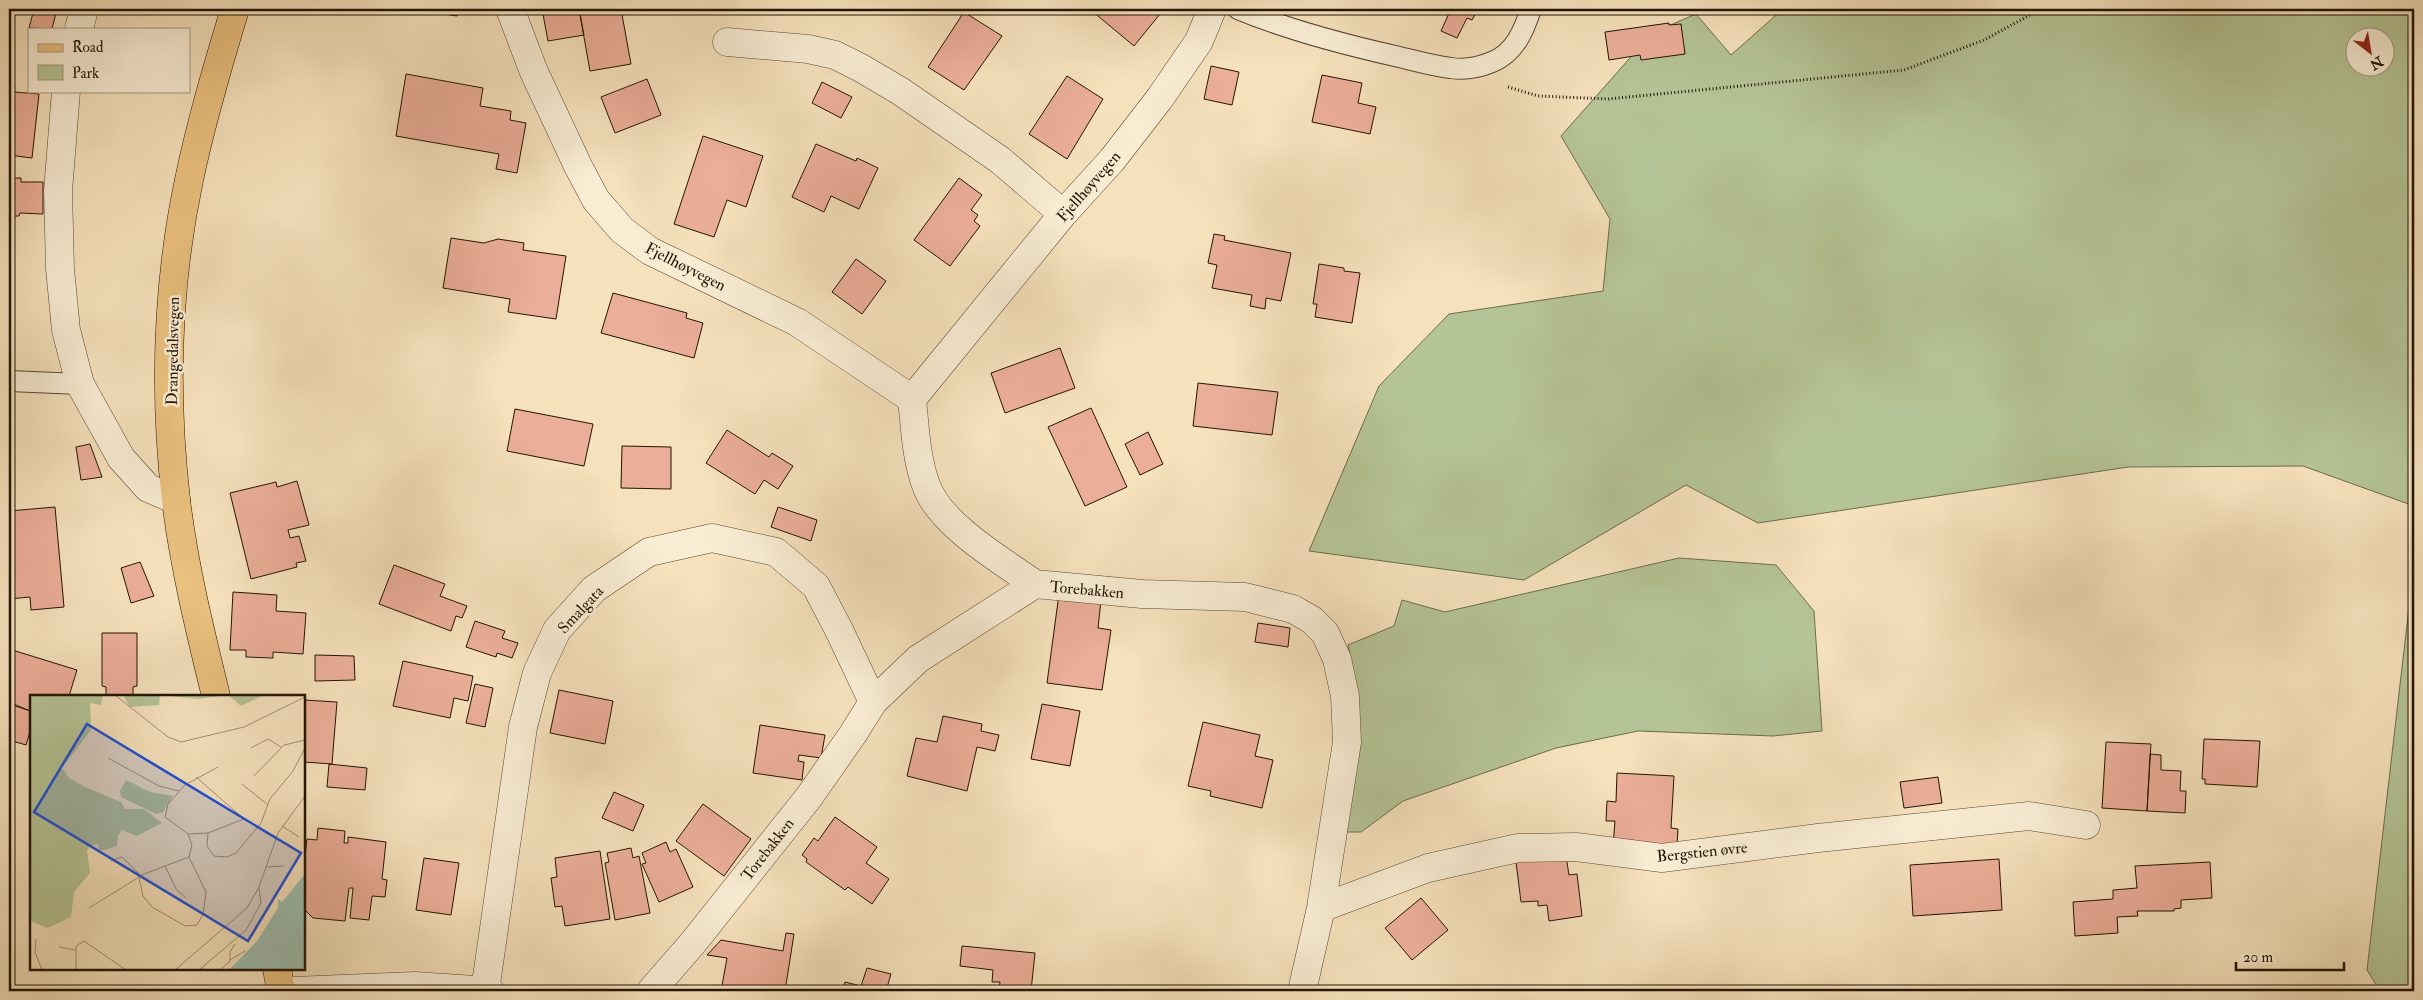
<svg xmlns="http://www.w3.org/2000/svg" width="2423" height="1000" viewBox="0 0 2423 1000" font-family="'IM FELL Double Pica',serif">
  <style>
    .green { fill: #b5c496; stroke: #6c6c4c; fill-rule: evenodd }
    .building { fill: #ebae99; stroke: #231403 }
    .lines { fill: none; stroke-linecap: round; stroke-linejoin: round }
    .lane-casing { stroke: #584731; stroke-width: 22 }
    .street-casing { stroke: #584731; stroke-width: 29 }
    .primary-casing { stroke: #231403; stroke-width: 29 }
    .path { stroke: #231403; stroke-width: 3; stroke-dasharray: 1 2.5; stroke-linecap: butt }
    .lane { stroke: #f8ecd3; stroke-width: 20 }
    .street { stroke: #f8ecd3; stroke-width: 28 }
    .primary { stroke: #eac07e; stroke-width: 28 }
    .labels { text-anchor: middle; stroke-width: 5; stroke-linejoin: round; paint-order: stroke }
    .street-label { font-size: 16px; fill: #231403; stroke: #f8ecd3 }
    .inset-road { fill: none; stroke: #a18f72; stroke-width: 1 }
    .view { fill: #1d4ed8; fill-opacity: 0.15; stroke: #1d4ed8; stroke-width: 2.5 }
    .inset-edge { fill: none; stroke: #231403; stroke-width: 2.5 }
  </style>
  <rect width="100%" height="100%" fill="#f5e1bc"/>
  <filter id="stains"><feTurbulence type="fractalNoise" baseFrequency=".004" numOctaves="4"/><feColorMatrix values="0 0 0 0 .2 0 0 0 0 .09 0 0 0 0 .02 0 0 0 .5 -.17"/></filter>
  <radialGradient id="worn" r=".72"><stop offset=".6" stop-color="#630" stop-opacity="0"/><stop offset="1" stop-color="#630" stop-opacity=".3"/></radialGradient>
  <path class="green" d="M1783,9H2414V506L2303,466L2128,467L1758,523L1686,485L1524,580L1309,551L1379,386L1449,314L1603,291L1610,219L1561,136L1652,33L1696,14L1731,55ZM2356,38H2386V68H2356Z
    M1679,558L1776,565L1814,611L1822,731L1773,736L1638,731L1556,748L1403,801L1361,832H1344L1357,697L1348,645L1394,626L1402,600L1445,612Z
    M2414,564V991H2380L2367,970Z"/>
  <path class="building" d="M34,9H57L52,29L29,28Z
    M412,9H458L457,16Z
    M542,9H579L584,35L548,41Z
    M579,9H621L631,64L590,71Z
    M802,9H855L854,13L802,11Z
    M1093,9H1164L1134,46L1092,11Z
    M1451,9H1478L1472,20L1467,18L1457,38L1441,31Z
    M964,12L1002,36L964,90L928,67Z
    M1669,23V25L1681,24L1685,54L1641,60L1640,55L1609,60L1605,32Z
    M1211,66L1239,72L1232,105L1204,99Z
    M406,74L483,88L480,106L511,111L510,120L526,123L517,173L496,169L499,154L396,136Z
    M1322,75L1362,83L1358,103L1376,107L1370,134L1312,122Z
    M1067,76L1103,99L1067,159L1029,134Z
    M647,79L661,115L615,133L601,97Z
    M822,82L852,97L841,118L812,103Z
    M9,86L15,87L14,92L39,94L32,158L9,155Z
    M703,136L763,156L746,207L727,200L714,237L674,224Z
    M816,144L856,161L857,158L878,168L859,209L831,196L824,212L792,197Z
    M9,178H21V182H43V214L20,213L19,216H9Z
    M959,178L982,195L971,210L978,215L974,221L980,226L950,266L914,240Z
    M1214,234L1225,236L1224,240L1291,253L1281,301L1266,298L1265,309L1250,306L1252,295L1212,288L1217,265L1208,263Z
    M451,238L484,243L498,239L524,243L523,250L566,256L556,319L508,312L510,299L443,288Z
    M856,259L886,281L862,314L832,292Z
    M1319,264L1344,268V271L1360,273L1352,323L1315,317L1317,304H1313Z
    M613,293L687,313L686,318L703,323L694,358L601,333Z
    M1060,348L1075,388L1005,413L991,373Z
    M1198,383L1278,392L1272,435L1193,426Z
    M1091,408L1127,487L1085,506L1048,427Z
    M515,409L593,424L584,466L507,451Z
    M727,430L769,457L772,453L793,466L778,489L764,480L755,494L706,463Z
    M1148,432L1163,464L1140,475L1125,444Z
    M90,444L102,477L81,480L76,447Z
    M622,446L671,447V489L621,488Z
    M297,481L309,525L288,530L290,538L299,536L306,561L296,563L297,567L251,579L230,493L276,482L277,487Z
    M55,507L64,607L31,610L30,597L9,599V511Z
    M778,507L817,520L811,541L771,527Z
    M140,562L154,596L131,603L121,568Z
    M394,565L445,584L440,596L467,606L462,618L456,616L451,631L379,604Z
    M233,592L277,595L276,611L306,613L303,654L273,652V658L246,657V650H230Z
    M1059,594L1101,600L1098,628L1111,630L1102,690L1047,683Z
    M475,621L505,631L502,638L518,643L512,658L497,653L496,657L466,647Z
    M1258,623L1290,628L1288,647L1255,642Z
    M102,633H137V686L133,687V696H106V687L102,686Z
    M9,649L77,670L69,696H31L30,711L9,702Z
    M315,655L354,656L355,680L315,681Z
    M403,661L473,676L468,701L454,698L450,718L393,706Z
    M475,684L493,688L485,727L466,723Z
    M559,690L613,701L605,744L550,733Z
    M304,700L337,702L332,764L304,762Z
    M9,704L31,711V728L26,745L9,740Z
    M1042,704L1080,711L1070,766L1031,759Z
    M943,716L982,724L981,731L999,735L995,751L977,747L967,791L907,776L916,738L937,742Z
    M1203,722L1260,735L1255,756L1273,760L1262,808L1210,796L1211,791L1188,786Z
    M760,725L825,735L821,758L799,755L798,761L804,762L802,780L753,773Z
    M2204,739L2260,741L2257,787L2205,784V779H2202Z
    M2106,742L2151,744L2147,811L2102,808Z
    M2150,754L2161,755V770L2181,771L2180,791H2186L2185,813L2147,811Z
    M329,764L367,768L365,790L327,787Z
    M1617,773L1674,776L1671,828L1678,829L1677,845L1613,846L1615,821H1606L1607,801L1616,802Z
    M1938,777L1942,803L1904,808L1900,782Z
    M614,792L644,805L633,831L602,818Z
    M703,804L751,839L724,876L676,841Z
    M835,817L877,847L866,863L889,879L872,904L848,887L845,890L806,862L807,859L802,855L814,838L818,841Z
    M318,828L345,831L344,843H348V837L386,842L382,879L387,880L385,897L372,896L369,920L350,918L353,888H349L345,921L313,918L304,909V863L307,839L317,840Z
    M666,842L670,852L676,849L693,887L659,902L642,864L646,863L642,853Z
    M631,848L633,858L639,856L650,913L615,920L605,863L609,862L607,853Z
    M600,851L610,919L565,926L562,906L555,907L551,878L557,877L555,858Z
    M1550,856H1566L1569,875L1577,874L1582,916L1549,921L1547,905L1538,906V901L1521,902L1516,862Z
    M424,858L459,863L451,915L416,910Z
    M1999,859L2002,910L1913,916L1910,865Z
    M2210,862L2212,898L2181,900V908L2174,909V911H2137L2138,916L2117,917L2118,933L2075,936L2073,902L2113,899V890L2137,888L2135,866Z
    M1421,898L1448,930L1412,960L1385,928Z
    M786,933L794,934L785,991H721L727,958L707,955L721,940L783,951Z
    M962,946L1035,953L1031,991H999L1000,982H992L993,970L960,966Z
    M867,968L891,974L886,991H843L845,982L861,986Z"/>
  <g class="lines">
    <defs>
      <path id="lane" d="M1238,9C1288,30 1342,44 1395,56C1413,60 1432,66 1451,68C1464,70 1480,67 1492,62C1515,53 1524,30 1531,9
        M9,381L80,384"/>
      <path id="street" d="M510,9L534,72L578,166L596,200L622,230L650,251L797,322L912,399C915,427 916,458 926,485C939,524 1002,561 1035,584
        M79,29L84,9
        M727,42L808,49L835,55L861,68L900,91L1000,160L1063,214
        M66,91L58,191L60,269L66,330L80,384L121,458L148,488L176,500
        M912,399L1063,214L1112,160L1160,98L1199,41L1212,9
        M1321,908L1428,868L1518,848L1576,847L1662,858L1818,838L2029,816L2086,825
        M293,991L415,986L490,991
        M485,991L523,727L537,673L557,630L594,589L649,552L712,538L776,552L816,586L839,630L873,702
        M651,991L692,944L809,797L853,734L873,702L918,659L1035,584L1142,594L1245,597L1293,609L1312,620L1325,633L1337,659L1345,696L1347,742L1321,908L1302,991"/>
      <path id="primary" d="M216,696C200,631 184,566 176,500C164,395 167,284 189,180C201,122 218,65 235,9
        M277,969L281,991"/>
    </defs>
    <use href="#lane" class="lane-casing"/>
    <use href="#street" class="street-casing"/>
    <use href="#primary" class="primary-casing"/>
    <path class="path" d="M1508,87L1538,96L1608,99L1904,70L1984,40L2041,9"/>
    <use href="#lane" class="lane"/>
    <use href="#street" class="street"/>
    <use href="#primary" class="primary"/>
  </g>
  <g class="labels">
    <g class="street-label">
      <text transform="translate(1088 186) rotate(-49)" y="6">Fjellhøyvegen</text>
      <text transform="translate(686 266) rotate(27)" y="6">Fjellhøyvegen</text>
      <text transform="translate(172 351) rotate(-89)" y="6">Drangedalsvegen</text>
      <text transform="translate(1087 589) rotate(5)" y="6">Torebakken</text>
      <text transform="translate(580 609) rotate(-47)" y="6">Smalgata</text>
      <text transform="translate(767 849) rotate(-52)" y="6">Torebakken</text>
      <text transform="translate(1702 851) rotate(-6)" y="6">Bergstien øvre</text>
    </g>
  </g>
  <g transform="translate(30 695)">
    <rect width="275" height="275" fill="#f5e1bc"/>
    <path d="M0,0H73L71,10L60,8L61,35L32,73L39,83L55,92L91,107L95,114H114L132,128L107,141L92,135L88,141L87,151L74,155H69L68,149L60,151L57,156L60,178L44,197L41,222L18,233L0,226ZM93,0H234L211,11L198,0L168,4L130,0L129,10L100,12ZM96,85L120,97L143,101L133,117L126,119L91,102L90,96Z" fill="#b5c496"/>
    <path d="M275,179V275H199L227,246L248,213V204L252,207Z" fill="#9cbeb0"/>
    <path class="inset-road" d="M85,0L138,42L151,47L214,32L275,2M221,53L238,44L251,52M78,63L129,91L149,96M188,72L155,90L138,109L135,122L158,139L178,138L214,124M224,81L254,50L275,45M166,82L214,124L246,143M212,89L238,110M252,131L269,142M178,138L177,151L184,161L197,162L206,158L231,128L240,104L263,76L275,53M81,166L92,162L111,181M135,171L146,194L156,203M236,172L254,171M109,183L113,201L122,212L155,231L167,230L173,219L176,197L159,162L162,150L158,139M59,213L114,179L159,162M6,244L5,257L12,275M29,252L45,255M200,265L215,256M46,275V251L54,246L96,275M145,275L217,213L229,192L248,138L275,101M169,275L216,235L231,208L229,192M190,275L200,266V257L205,249"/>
    <path class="view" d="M57,29L271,158L218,246L4,117Z"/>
    <rect width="275" height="275" class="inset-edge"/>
  </g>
  <rect width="2423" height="1000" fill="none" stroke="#f5e1bc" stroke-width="30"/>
  <rect x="10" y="10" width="2403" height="980" fill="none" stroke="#231403" stroke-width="2.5"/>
  <rect x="15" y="15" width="2393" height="970" fill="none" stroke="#231403"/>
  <rect x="28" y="28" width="162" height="65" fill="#f8ecd3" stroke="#a39680"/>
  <rect x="38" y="44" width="25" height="8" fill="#eac07e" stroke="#a39680"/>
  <text x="72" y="52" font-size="15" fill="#231403">Road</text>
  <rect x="38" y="65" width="25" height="15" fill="#b5c496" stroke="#a39680"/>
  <text x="72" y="78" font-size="15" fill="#231403">Park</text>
  <g transform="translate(2370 52) rotate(149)"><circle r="24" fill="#f8ecd3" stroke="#a39680"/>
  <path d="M0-4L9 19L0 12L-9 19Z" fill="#8f2418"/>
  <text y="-8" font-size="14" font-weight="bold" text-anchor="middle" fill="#231403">N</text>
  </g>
  <path d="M2236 962v8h108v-8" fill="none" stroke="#231403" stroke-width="2.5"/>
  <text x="2243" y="962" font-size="15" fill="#231403" stroke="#f8ecd3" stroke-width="4" paint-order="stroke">20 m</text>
  <rect width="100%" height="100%" filter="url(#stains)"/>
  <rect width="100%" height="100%" fill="url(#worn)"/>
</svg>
